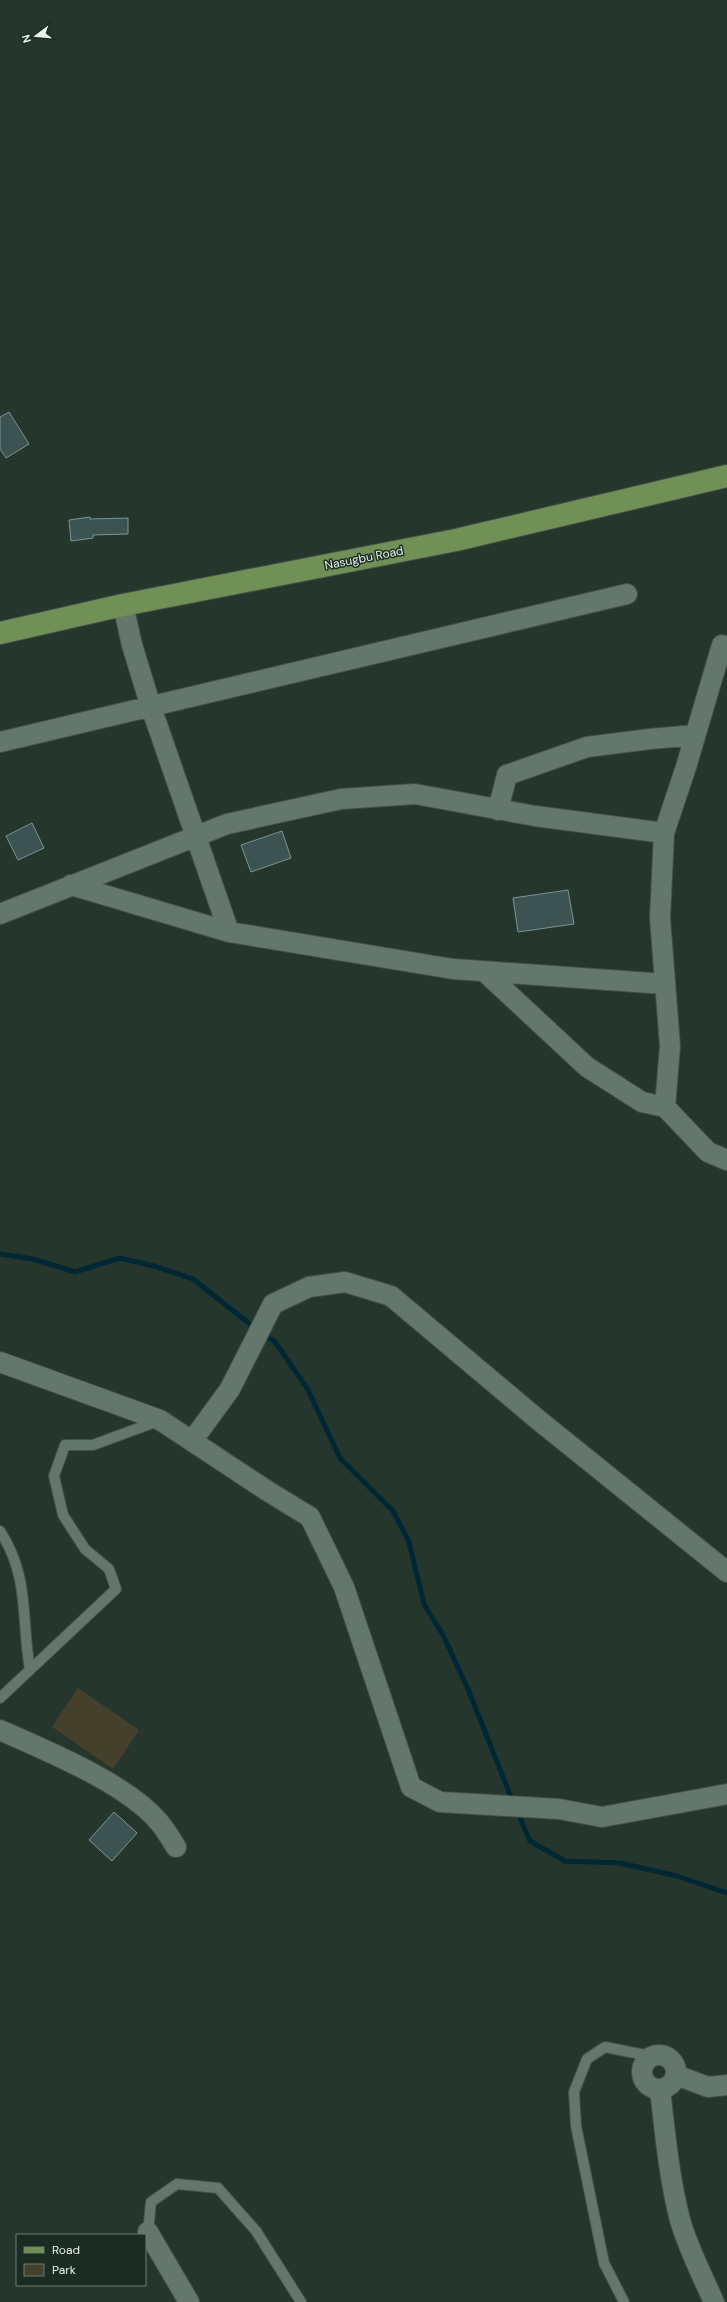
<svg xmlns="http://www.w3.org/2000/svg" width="727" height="2302" viewBox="0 0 727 2302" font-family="'DM Sans',sans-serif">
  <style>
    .green { fill: #44402b }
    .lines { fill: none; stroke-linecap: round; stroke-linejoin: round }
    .stream { stroke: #002734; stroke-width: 5 }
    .building { fill: #3c5352; stroke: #7c9593 }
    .lane-casing { stroke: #425149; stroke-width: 12 }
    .street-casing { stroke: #425149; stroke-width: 22 }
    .primary-casing { stroke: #425149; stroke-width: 24 }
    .lane { stroke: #64776c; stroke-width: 10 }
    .street { stroke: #64776c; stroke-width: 20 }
    .primary { stroke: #719056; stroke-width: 22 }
    .labels { text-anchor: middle; stroke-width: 3; stroke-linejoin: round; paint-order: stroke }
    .street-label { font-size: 12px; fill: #e9f4ee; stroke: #1b2c23 }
  </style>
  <rect width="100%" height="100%" fill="#25362d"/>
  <path class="green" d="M78,1688L139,1730L113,1769L52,1727Z"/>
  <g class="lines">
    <path class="stream" d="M0,1254L33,1259L75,1272L120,1258L154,1266L193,1279L256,1329
      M263,1334L275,1342L307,1388L340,1458L393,1511L409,1542L424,1604L443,1635L468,1689L513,1802
      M517,1811L530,1841L565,1861L620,1863L677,1876L727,1893"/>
  </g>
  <path class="building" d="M9,412L29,444L6,458L0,449V417Z
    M90,517V519L128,518V534L93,535V538L71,541L69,520Z
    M32,823L44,848L18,860L6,836Z
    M282,831L291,858L251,872L241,845Z
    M568,890L574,924L518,932L513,898Z
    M114,1812L137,1833L112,1861L89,1840Z"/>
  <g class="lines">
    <defs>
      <path id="lane" d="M0,1531C30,1577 21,1619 30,1670
        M0,1698L116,1589L109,1569L85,1549L63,1515L54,1476L65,1445H93L158,1421
        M148,2232L151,2202L177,2184L218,2188L256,2231L301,2302
        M624,2302L604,2263L576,2126L574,2092L587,2059L605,2047L650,2056"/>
      <path id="street" d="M123,605L132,645L151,707L229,932
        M722,645L686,767L664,833L660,918L670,1046L665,1107L708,1152L727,1160
        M0,742L627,594
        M498,810L507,775L587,747L650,739L695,735
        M71,885L229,932L453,969L665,984
        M0,914L227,824L341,799L415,794L535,816L664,833
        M485,972L587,1067L642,1102L665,1107
        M0,1362L160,1420L266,1490L310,1517L344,1587L411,1787L440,1802L559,1809L602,1817L727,1794
        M192,1441L230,1389L273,1304L309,1287L345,1282L391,1296L536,1418L727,1572
        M0,1730C47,1751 126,1783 159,1822C165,1829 171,1839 176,1847
        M642 2072a17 17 0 1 1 34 0a17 17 0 1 1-34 0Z
        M676,2075L708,2087L727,2085
        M660,2089C665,2133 669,2177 680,2220C688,2248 702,2275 714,2302
        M148,2232L189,2302"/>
      <path id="primary" d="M0,633L123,605L456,540L727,476"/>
    </defs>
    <use href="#lane" class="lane-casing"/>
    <use href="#street" class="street-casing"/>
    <use href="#primary" class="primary-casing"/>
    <use href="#lane" class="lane"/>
    <use href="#street" class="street"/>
    <use href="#primary" class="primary"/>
  </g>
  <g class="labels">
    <g class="street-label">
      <text transform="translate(364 558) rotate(-11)" y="4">Nasugbu Road</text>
    </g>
  </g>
  <rect x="16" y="2234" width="130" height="52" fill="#1b2c23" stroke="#6d7c74"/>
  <rect x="24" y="2247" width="20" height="6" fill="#719056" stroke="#6d7c74"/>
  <text x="52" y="2254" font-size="12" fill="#e9f4ee">Road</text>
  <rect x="24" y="2264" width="20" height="12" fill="#44402b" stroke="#6d7c74"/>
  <text x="52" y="2274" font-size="12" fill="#e9f4ee">Park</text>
  <g transform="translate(36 36) rotate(254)" stroke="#1b2c23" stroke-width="3" paint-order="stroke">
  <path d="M0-3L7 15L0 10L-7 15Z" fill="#e9f4ee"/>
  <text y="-6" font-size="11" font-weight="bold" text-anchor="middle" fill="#e9f4ee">N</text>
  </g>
</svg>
